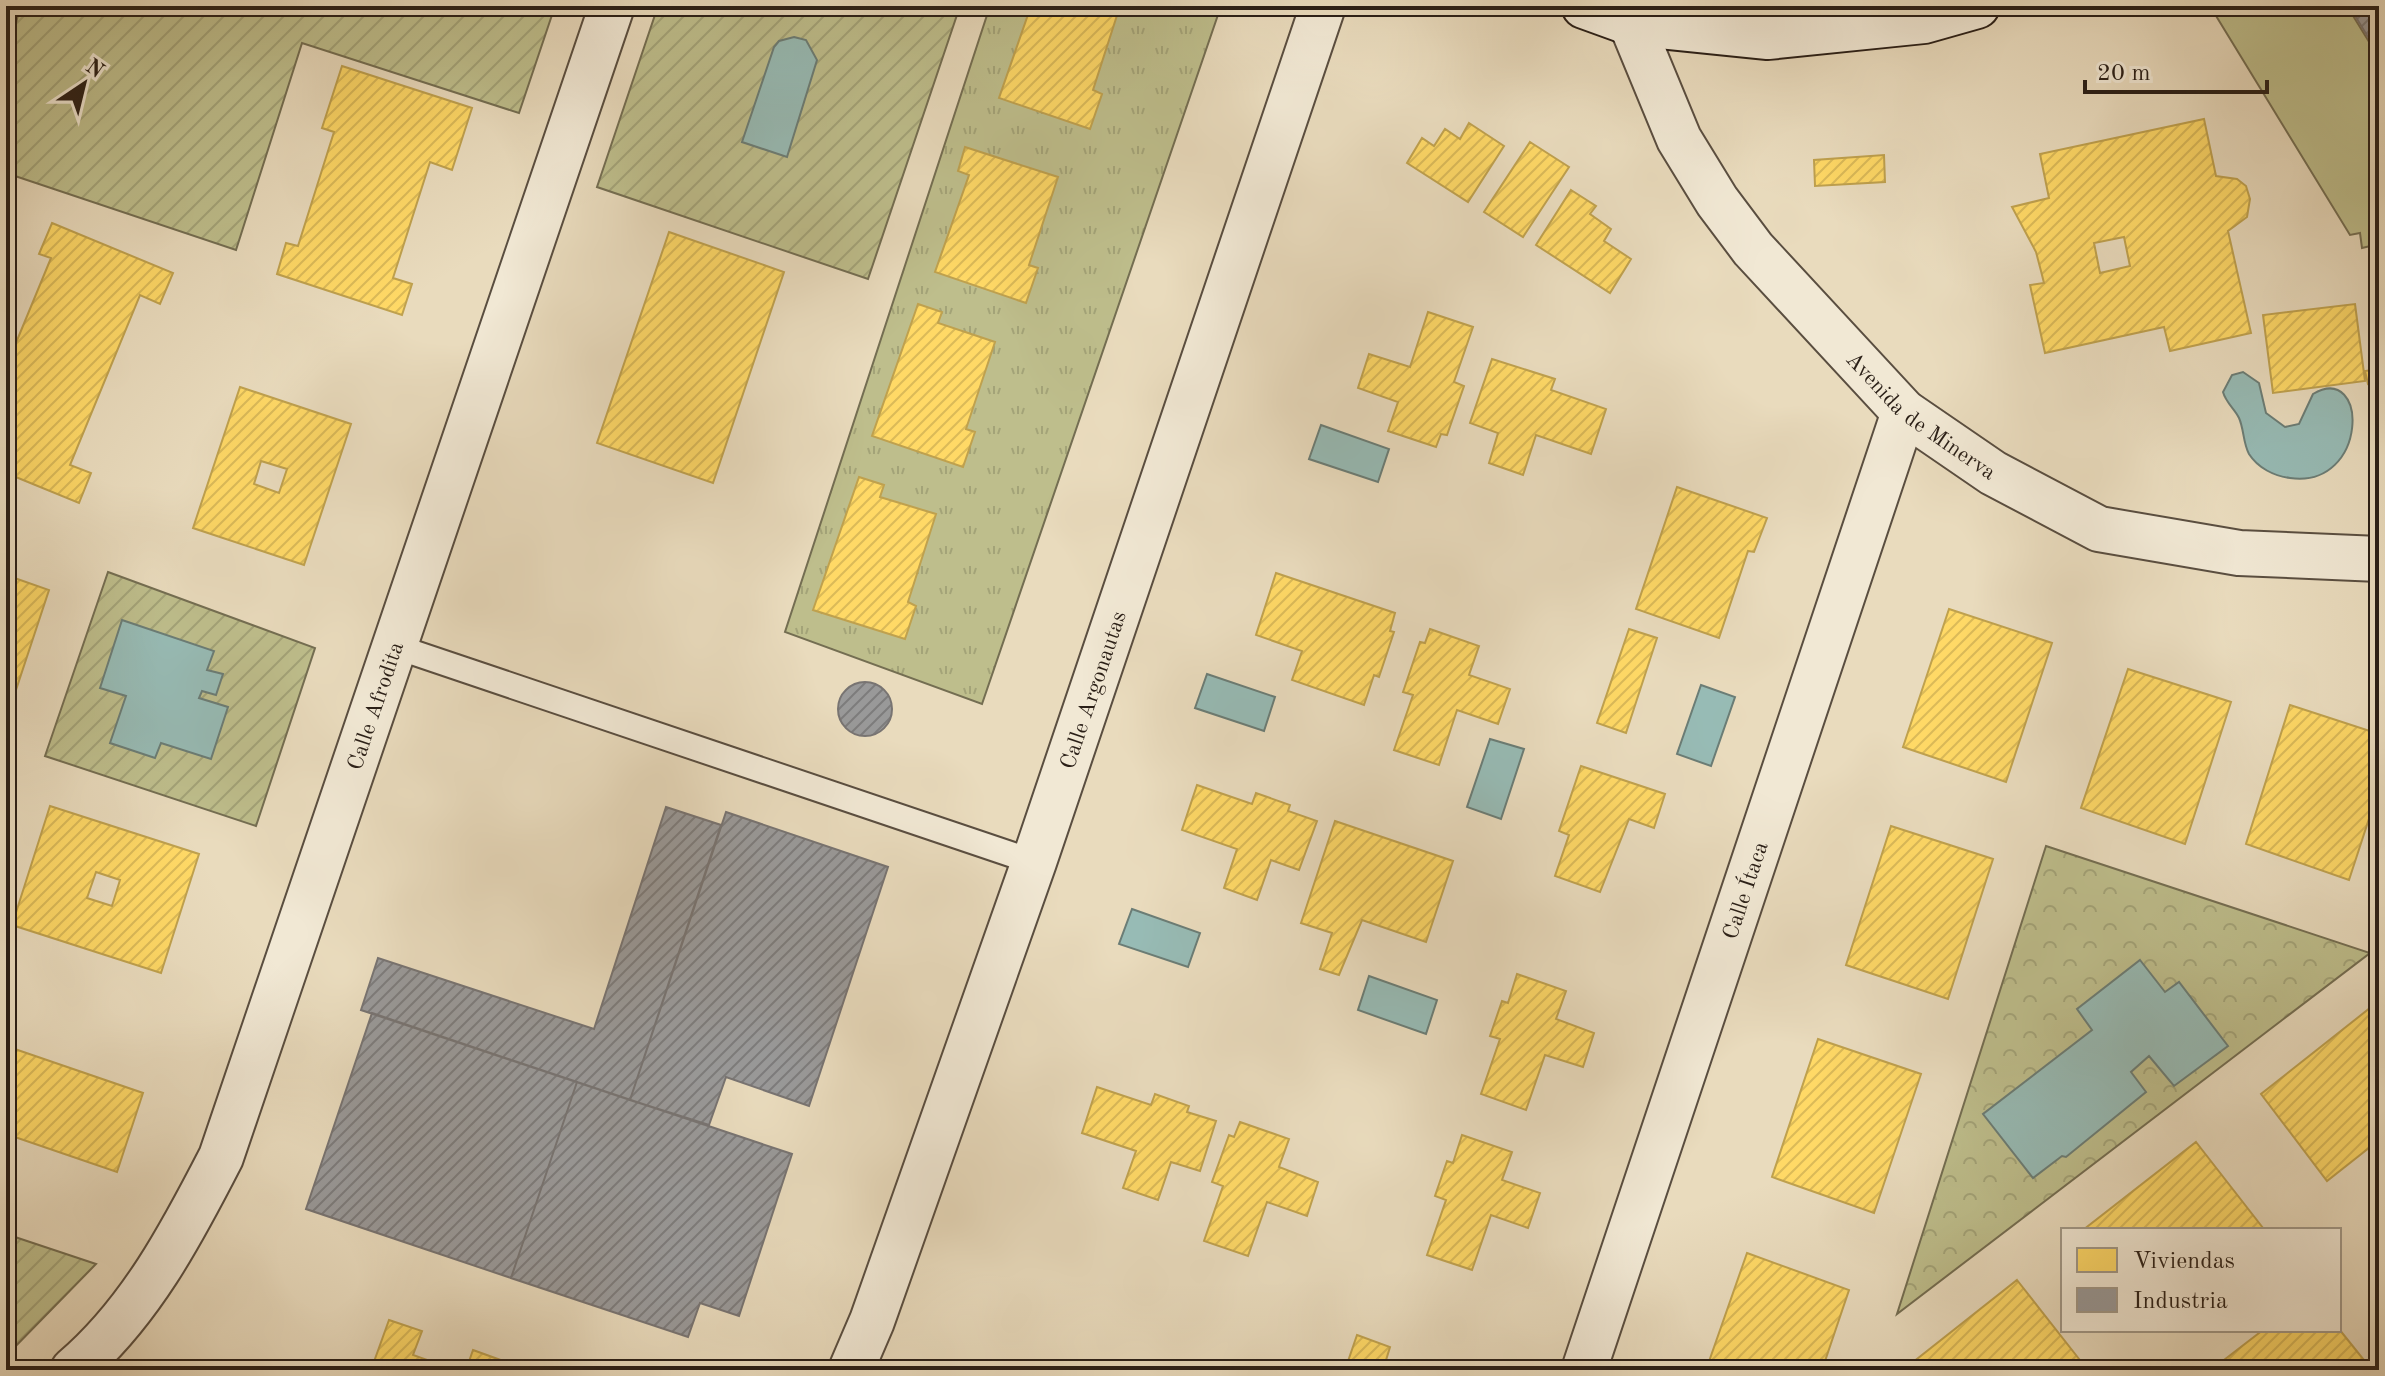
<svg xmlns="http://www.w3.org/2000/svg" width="2385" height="1376" viewBox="0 0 2385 1376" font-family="'Old Standard TT',serif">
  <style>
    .grass { fill: url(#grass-tufts); stroke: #746e52; stroke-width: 2 }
    .park { fill: url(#park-crowns); stroke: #746e52; stroke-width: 2 }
    .garden { fill: url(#garden-furrows); stroke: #746e52; stroke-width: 2 }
    .pitch { fill: #bebe8c; stroke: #746e52; stroke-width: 2 }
    .water { fill: #97bbb5; stroke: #6b7d76; stroke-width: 2 }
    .homes { fill: url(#homes-hatch); stroke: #bfa14e; stroke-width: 2; fill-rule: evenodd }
    .industry { fill: url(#industry-hatch); stroke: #787472; stroke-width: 2 }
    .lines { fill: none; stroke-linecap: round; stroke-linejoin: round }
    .lane-casing { stroke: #5a4e40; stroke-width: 28 }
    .street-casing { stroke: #5a4e40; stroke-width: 48 }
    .secondary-casing { stroke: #2a1f17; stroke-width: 48 }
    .lane { stroke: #f1e8d4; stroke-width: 24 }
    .street { stroke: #f1e8d4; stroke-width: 44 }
    .secondary { stroke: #f1e8d4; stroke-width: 44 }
    .labels { text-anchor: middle; stroke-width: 8; stroke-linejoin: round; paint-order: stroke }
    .street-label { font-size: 22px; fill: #2a1f17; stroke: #f1e8d4 }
  </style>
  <defs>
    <pattern id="grass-tufts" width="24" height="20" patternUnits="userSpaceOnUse" patternTransform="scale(2)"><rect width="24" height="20" fill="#bebe8c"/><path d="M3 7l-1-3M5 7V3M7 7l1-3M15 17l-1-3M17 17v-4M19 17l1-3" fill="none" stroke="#a3a378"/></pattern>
    <pattern id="park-crowns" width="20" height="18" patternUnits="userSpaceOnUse" patternTransform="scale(2)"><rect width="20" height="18" fill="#bebe8c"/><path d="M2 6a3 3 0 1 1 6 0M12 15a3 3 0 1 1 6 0" fill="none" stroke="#a3a378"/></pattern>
    <pattern id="garden-furrows" width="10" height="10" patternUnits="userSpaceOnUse" patternTransform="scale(2)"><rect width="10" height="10" fill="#bebe8c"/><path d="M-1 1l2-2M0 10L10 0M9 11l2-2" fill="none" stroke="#a3a378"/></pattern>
    <pattern id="homes-hatch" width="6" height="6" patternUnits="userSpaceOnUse" patternTransform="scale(2)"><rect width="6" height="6" fill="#ffd966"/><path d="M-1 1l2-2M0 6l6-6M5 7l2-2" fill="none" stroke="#dbba58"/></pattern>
    <pattern id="industry-hatch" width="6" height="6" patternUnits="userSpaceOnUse" patternTransform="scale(2)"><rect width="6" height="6" fill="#999"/><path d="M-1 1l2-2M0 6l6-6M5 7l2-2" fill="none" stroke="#7d7c7c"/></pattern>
  </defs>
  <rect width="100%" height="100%" fill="#e9dbbd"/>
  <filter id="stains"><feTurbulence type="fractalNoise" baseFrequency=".0025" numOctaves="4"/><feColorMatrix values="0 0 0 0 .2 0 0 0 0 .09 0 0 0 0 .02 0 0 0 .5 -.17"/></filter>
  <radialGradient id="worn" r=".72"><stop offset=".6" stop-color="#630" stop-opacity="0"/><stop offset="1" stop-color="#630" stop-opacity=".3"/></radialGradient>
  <path class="grass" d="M990,6H1221L982,704L785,632Z"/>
  <path class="park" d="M2046,846L2370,953L1897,1314Z"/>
  <path class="garden" d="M20,6H555L519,113L302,43L236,250L6,173V66Z
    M658,6H960L868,279L597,187Z
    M108,572L315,648L256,826L45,756Z
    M6,1234L96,1264L6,1356Z"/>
  <path class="pitch" d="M2210,6H2347L2379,58V244L2362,248L2360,233L2350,235Z"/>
  <path class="water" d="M794,37L806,40L817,60L787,157L742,142L774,47L779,41Z
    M2243,372L2259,383L2266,413L2285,427L2299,424L2313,394C2369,361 2369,489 2290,478C2274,476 2258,468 2249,454C2243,443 2244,429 2239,418C2235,409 2226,403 2223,392L2232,375Z
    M1321,425L1389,449L1378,482L1309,459Z
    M122,620L214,651L207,670L223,674L216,695L202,691L199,698L228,707L211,759L161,743L155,758L110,743L126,696L100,688Z
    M1207,674L1275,697L1264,731L1195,708Z
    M1701,685L1735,697L1711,766L1677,754Z
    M1490,739L1524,749L1501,819L1467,807Z
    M1132,909L1200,933L1188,967L1119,944Z
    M2140,960L2165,992L2179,982L2228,1046L2174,1086L2149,1056L2131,1072L2146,1092L2066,1157L2062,1156L2033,1178L1983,1114L2092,1030L2077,1009Z
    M1369,976L1437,1000L1426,1034L1358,1010Z"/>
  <path class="homes" d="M1031,6H1120L1093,90L1102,94L1090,129L999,98Z
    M342,66L472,108L452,170L430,162L393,278L412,284L402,315L277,274L286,243L298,246L334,132L322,128Z
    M2204,119L2216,176L2237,179L2246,186L2250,199L2247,217L2228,231L2251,333L2170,351L2164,327L2045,353L2030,285L2044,283L2041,271L2036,252L2012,207L2049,198L2040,154ZM2124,237L2130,266L2100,273L2094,243Z
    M1469,123L1504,146L1468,202L1407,163L1422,138L1434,146L1445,129L1460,139Z
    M1530,142L1569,167L1523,237L1484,212Z
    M965,147L1058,177L1029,265L1038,268L1026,303L935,272L969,175L958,171Z
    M1884,155L1885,182L1815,186L1814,160Z
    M1571,190L1596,206L1590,214L1611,229L1604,241L1631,259L1610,293L1536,245Z
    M52,223L173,273L160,304L140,295L70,465L91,473L79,503L6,473V367L51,258L39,254Z
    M669,232L784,272L713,483L597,443Z
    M918,304L942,312L938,323L995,342L966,429L975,432L963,467L872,436Z
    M2355,304L2365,381L2273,393L2263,315Z
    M1428,312L1473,327L1454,382L1464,386L1447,435L1441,434L1436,447L1388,431L1398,402L1358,388L1369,354L1410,367Z
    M1492,359L1555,379L1551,390L1606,409L1591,454L1536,435L1523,475L1489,463L1498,433L1470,423Z
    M2379,369V417L2373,383L2368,384L2365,371Z
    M240,387L351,424L304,565L193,528ZM261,461L287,469L279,493L254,484Z
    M859,477L884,485L880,497L936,514L908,602L916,606L905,639L813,610Z
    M1677,487L1767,518L1754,552L1748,551L1719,638L1636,609Z
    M1276,573L1395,613L1390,631L1394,632L1379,677L1374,675L1364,705L1292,680L1302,651L1256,635Z
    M6,575L49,590L10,708L6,707Z
    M1949,609L2052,643L2006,782L1903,747Z
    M1430,629L1479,646L1469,675L1510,689L1498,724L1457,710L1439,765L1394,750L1413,695L1403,692L1420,642L1425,643Z
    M1629,629L1657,638L1626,733L1597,723Z
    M2128,669L2231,702L2185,844L2081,808Z
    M2290,705L2379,734V788L2349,880L2246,844Z
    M1581,766L1665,794L1654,828L1629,819L1600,892L1555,876L1569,835L1559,831Z
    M1197,785L1252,804L1256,793L1290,805L1288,811L1317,821L1299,870L1271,860L1257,900L1224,888L1237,849L1182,830Z
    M50,806L199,854L161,973L12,925ZM96,872L120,880L112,906L87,898Z
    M1335,821L1453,861L1426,942L1362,920L1339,975L1320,969L1332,933L1301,923Z
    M1891,826L1993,859L1948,999L1846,965Z
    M1517,974L1566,991L1556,1019L1594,1033L1583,1067L1545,1055L1526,1110L1481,1094L1500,1039L1490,1036L1502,1001L1508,1003Z
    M2375,1004L2379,1009V1140L2327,1181L2261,1094Z
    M1818,1039L1921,1074L1874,1213L1772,1177Z
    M6,1046L143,1093L117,1172L6,1134Z
    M1097,1087L1151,1105L1155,1094L1189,1106L1187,1112L1216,1121L1200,1171L1171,1162L1158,1200L1123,1188L1136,1151L1082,1133Z
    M1240,1122L1289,1139L1279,1167L1318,1182L1307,1216L1267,1202L1248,1256L1204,1241L1223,1186L1212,1182L1229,1135L1234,1137Z
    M1462,1135L1512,1152L1502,1180L1540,1193L1528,1228L1491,1215L1472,1270L1427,1255L1446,1200L1435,1196L1447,1161L1453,1163Z
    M2196,1142L2263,1228L2083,1230Z
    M1747,1253L1849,1290L1822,1370H1706Z
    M2017,1280L2083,1364L2076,1370H1903Z
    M389,1320L422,1331L413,1355L455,1370H371Z
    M2339,1329L2372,1370H2211L2263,1330Z
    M1357,1335L1390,1347L1383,1370H1345Z
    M473,1350L506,1362L504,1370H466Z"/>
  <path class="industry" d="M2349,6H2379V55Z
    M838 709a27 27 0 1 1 54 0a27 27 0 1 1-54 0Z
    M666,807L721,825L630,1100L361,1010L378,958L594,1029Z
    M726,812L888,867L809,1106L726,1077L709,1125L630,1100Z
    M372,1013L577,1082L511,1278L306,1209Z
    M577,1082L792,1154L739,1316L700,1303L688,1337L511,1278Z"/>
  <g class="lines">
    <defs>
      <path id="lane" d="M394,646L1034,862"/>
      <g id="street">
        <path id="s1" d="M1631,23L1679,139L1717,201L1753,249L1904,412L1993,473L2099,529L2239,553L2379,559"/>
        <path id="s2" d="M73,1370C140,1313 182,1233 221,1157L612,6"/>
        <path id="s3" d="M851,1370L872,1321L1034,862L1323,6"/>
        <path id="s4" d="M1584,1370L1904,412"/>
      </g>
      <path id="secondary" d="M1584,6L1631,23L1768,37L1924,21L1977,6"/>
    </defs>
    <use href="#lane" class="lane-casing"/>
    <use href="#street" class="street-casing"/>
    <use href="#secondary" class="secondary-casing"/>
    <use href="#lane" class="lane"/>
    <use href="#street" class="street"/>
    <use href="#secondary" class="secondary"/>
  </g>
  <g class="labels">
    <g class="street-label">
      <text dy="8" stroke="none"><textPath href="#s1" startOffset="496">Avenida de Minerva</textPath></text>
      <text dy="8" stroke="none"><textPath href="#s3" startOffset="722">Calle Argonautas</textPath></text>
      <text dy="8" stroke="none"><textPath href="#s2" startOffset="738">Calle Afrodita</textPath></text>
      <text dy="8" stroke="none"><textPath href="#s4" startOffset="506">Calle Ítaca</textPath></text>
    </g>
  </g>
  <rect width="2385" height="1376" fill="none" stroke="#e9dbbd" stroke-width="32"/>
  <rect x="8" y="8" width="2369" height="1360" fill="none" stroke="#2a1f17" stroke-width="4"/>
  <rect x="16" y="16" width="2353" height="1344" fill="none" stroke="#2a1f17" stroke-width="2"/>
  <rect x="2061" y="1228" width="280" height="104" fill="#f1e8d4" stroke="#a19888" stroke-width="2"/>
  <rect x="2077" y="1248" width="40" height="24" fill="#ffd966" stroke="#a19888" stroke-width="2"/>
  <text x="2133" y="1268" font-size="24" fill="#2a1f17">Viviendas</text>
  <rect x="2077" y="1288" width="40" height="24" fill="#999999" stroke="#a19888" stroke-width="2"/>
  <text x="2133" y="1308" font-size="24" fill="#2a1f17">Industria</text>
  <g transform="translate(84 84) rotate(35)" stroke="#f1e8d4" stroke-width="6" paint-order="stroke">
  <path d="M0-6L14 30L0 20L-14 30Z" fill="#2a1f17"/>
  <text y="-12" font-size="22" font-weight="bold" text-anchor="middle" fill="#2a1f17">N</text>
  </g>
  <path d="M2085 80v12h182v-12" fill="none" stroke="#2a1f17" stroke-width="4"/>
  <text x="2097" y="80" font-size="24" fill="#2a1f17" stroke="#f1e8d4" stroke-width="6" paint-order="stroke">20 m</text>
  <rect width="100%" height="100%" filter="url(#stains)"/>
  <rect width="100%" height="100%" fill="url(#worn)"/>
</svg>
